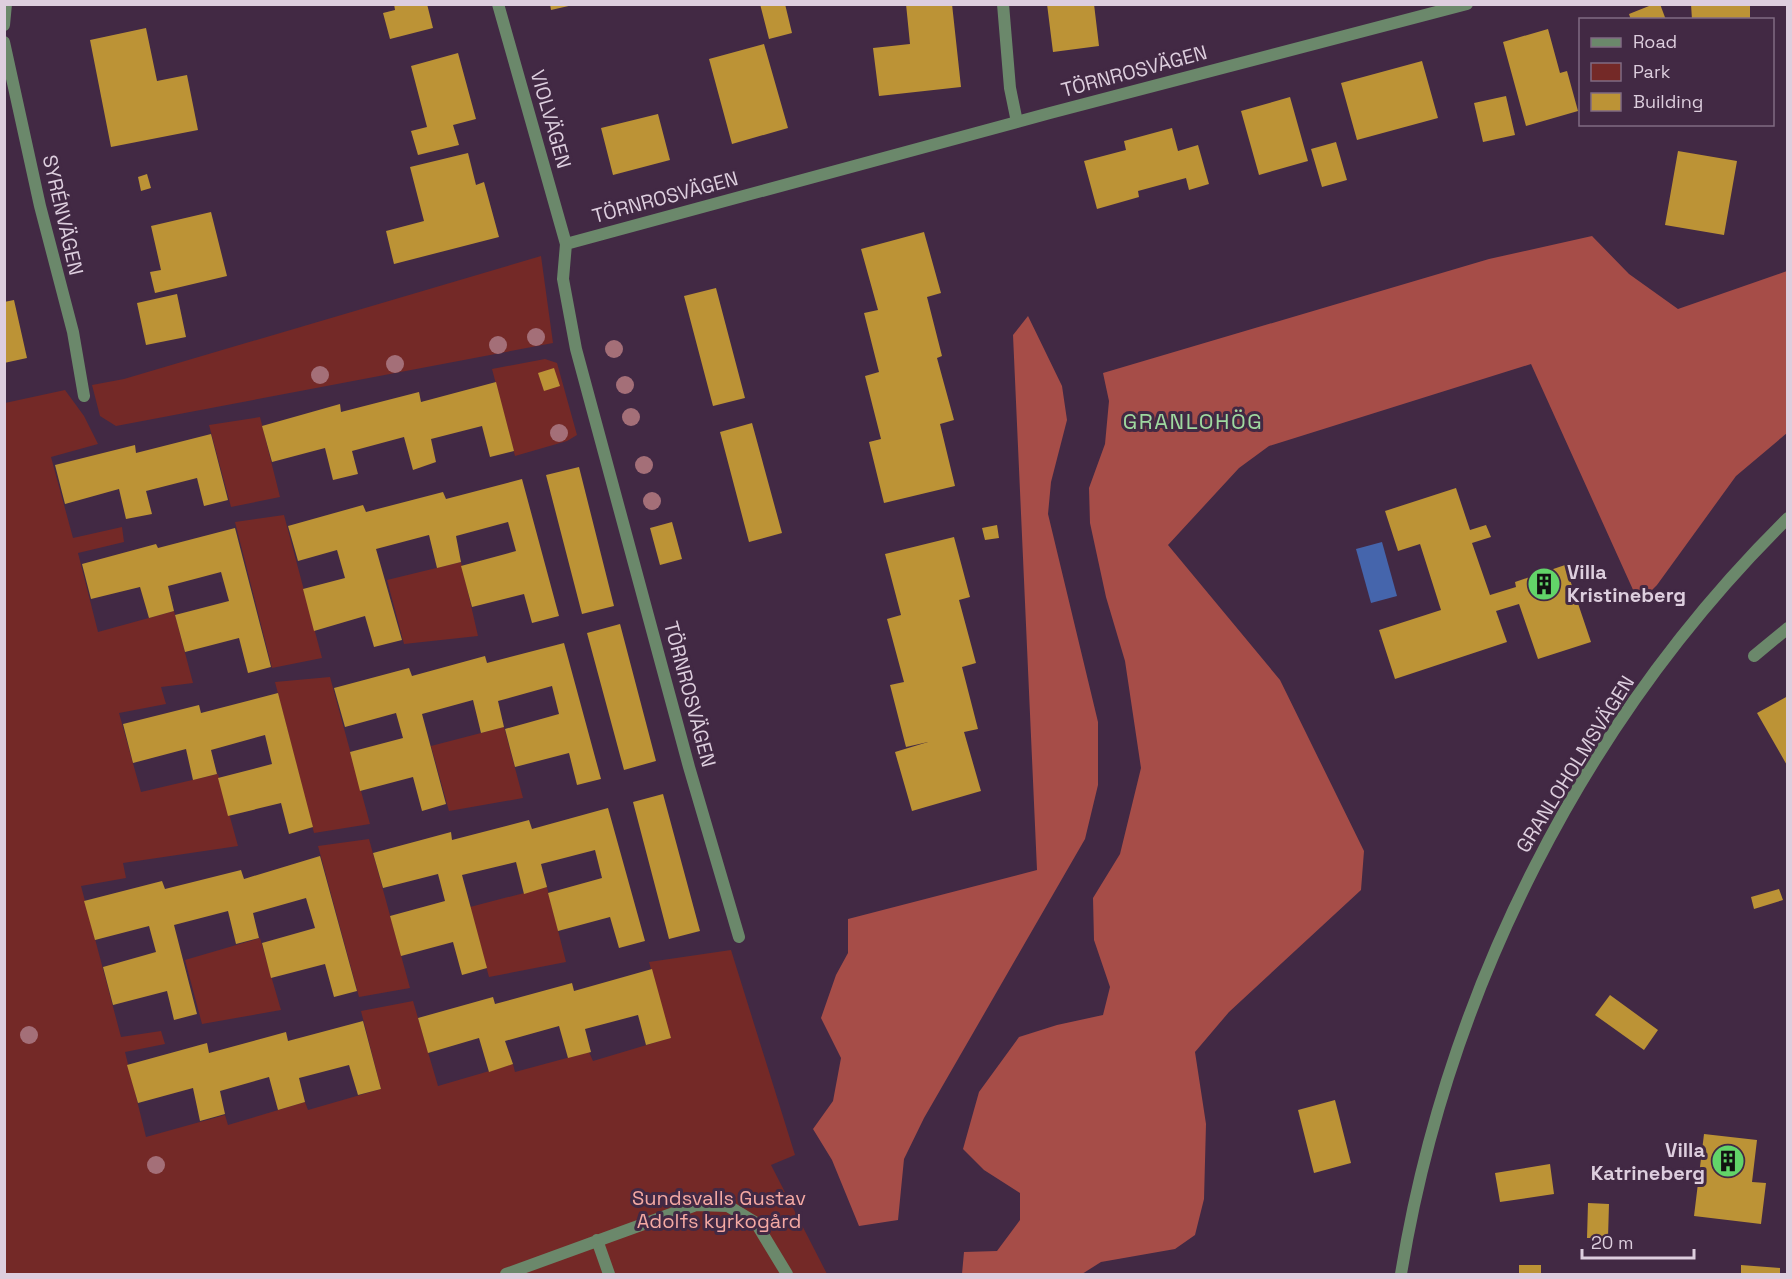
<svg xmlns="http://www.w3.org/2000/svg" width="1792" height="1279" viewBox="0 0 1792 1279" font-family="'Space Grotesk',sans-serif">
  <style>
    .green { fill: #742927 }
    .forest { fill: #a64d48 }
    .water { fill: #4565ac }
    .building { fill: #bc9336 }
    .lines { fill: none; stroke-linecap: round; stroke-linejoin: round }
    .service { stroke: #6b886b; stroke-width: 12 }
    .minor { stroke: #6b886b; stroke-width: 12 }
    .tertiary { stroke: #6b886b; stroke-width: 12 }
    .tree { fill: #a46f78 }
    .labels { text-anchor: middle; stroke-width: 6; stroke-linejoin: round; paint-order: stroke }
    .street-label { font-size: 20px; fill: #ddcede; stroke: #422944 }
    .poi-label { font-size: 20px; font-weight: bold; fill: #ddcede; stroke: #422944; text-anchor: start }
    .park-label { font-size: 20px; fill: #f4a9a3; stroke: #422944 }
    .quarter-label { font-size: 22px; letter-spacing: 1.5px; fill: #9fd99f; stroke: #422944 }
  </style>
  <rect width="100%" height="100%" fill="#422944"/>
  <path class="green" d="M541,256L553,343L116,426L100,416L92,385L124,379Z
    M545,359L557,363L577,435L567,441L515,456L492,369Z
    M65,390L84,416L98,444L51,457L73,538L122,527L124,542L78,553L98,632L174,611L193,683L161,687L166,704L119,713L141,792L218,774L238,846L123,863L126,878L81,886L121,1037L161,1031L165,1044L125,1052L146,1137L225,1115L228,1125L305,1102L308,1110L381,1089L361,1011L413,1001L438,1086L513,1064L515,1072L589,1052L593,1061L670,1038L649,962L731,950L795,1155L771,1165L827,1274H5V403Z
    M260,417L280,497L231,507L209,425Z
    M284,515L322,658L272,668L235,522Z
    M461,562L478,636L404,644L387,580Z
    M330,677L370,824L314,833L275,682Z
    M504,727L523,798L449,811L431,746Z
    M369,839L410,988L359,997L318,846Z
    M547,887L566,962L489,977L470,907Z
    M260,938L281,1010L202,1024L185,960Z"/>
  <path class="forest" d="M1592,236L1629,274L1678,309L1787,271V433L1736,476L1657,585L1639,603L1531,364L1269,446L1239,468L1168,545L1280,680L1364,851L1361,890L1229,1012L1195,1052L1206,1124L1204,1199L1195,1235L1175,1249L1101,1262L1082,1274H962L964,1252L997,1251L1020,1220V1193L984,1170L963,1149L979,1092L1019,1037L1057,1025L1103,1015L1110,987L1094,940L1093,898L1120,854L1141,768L1125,661L1106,597L1090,523L1089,488L1105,444L1109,401L1103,373L1489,259Z
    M1028,316L1062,386L1067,420L1051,482L1048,514L1098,722V785L1085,839L924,1118L904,1159L898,1220L859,1226L832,1160L813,1129L833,1101L841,1058L821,1018L836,975L848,953V919L1037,870L1013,335Z"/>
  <path class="water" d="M1382,542L1397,596L1371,603L1356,549Z"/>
  <path class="building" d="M394,4H427L433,28L390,39L383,13L395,10Z
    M550,4H573V5L551,10Z
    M760,4H785L792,33L769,39Z
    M906,4H952L961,87L879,96L873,48L910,44Z
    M1047,4H1094L1099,46L1053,52Z
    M1654,4H1660L1666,20H1631L1629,14Z
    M1691,4H1750V20H1692Z
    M146,28L157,81L187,75L198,130L111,147L90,40Z
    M1548,29L1560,73L1567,71L1578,111L1526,126L1503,42Z
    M764,44L788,128L732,144L709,59Z
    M458,53L476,119L453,125L459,145L418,155L411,131L427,127L411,66Z
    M1422,61L1438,118L1357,140L1341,83Z
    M1506,96L1515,135L1483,142L1474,103Z
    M1290,97L1308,161L1259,175L1241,111Z
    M658,114L670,160L613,175L601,128Z
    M1172,128L1178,151L1198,145L1209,184L1189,190L1186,178L1138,191L1139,197L1097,209L1084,161L1126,150L1124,141Z
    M1336,142L1347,180L1322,187L1311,149Z
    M1678,151L1737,161L1724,235L1665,225Z
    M468,153L476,185L484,182L499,237L394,264L386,231L424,221L410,167Z
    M147,174L151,188L141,191L138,177Z
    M211,212L227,276L155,293L150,272L161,270L151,226Z
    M924,232L941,293L927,297L942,356L937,358L954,420L940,424L955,486L884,503L869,442L881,439L865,376L879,372L864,313L878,310L861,249Z
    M716,288L745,398L713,406L684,296Z
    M177,294L186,337L146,345L137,303Z
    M14,300L27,358L4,363V302Z
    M554,368L560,386L544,391L538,373Z
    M496,382L514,451L490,457L482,426L431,439L436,462L413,470L404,437L352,451L358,474L333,480L325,448L272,462L262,426L340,404L341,412L419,392L421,402Z
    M752,423L782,533L749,542L720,432Z
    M211,434L228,500L204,506L197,478L146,491L152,514L126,519L119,489L65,504L55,465L135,445L136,453Z
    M579,467L614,606L582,614L546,475Z
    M522,479L559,616L532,623L524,594L472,607L461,566L516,551L508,522L456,536L461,562L437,568L429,535L376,549L402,640L374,647L365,616L314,631L303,589L345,578L337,550L298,561L288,526L363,505L366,512L443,492L446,499Z
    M1456,488L1470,530L1486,525L1491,537L1472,543L1490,595L1516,587L1515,582L1565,565L1591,642L1538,659L1519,604L1496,611L1507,642L1395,679L1379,630L1441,610L1420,544L1398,551L1385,511Z
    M672,522L682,559L660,565L650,528Z
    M997,525L999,538L985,540L982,528Z
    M235,528L271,667L248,673L239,638L185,652L175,615L229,601L221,572L168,586L174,611L149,618L140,587L91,599L82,564L156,544L158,548Z
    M954,537L970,597L959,600L976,663L962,667L978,729L964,732L981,791L912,811L895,752L928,742L906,747L890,685L904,682L887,619L901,615L885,554Z
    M620,624L656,761L624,770L587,633Z
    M564,643L601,779L577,785L569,753L515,767L505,729L559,714L552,686L498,701L504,727L481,733L473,700L422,714L446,804L422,811L413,777L360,791L350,752L403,738L396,713L345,727L334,688L409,668L412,676L485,656L487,663Z
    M278,693L313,827L289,834L281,803L228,816L218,778L272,764L265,735L211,750L217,774L193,780L186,749L133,763L123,724L199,705L201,713Z
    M1788,696V767L1757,713Z
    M663,794L700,931L669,939L633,802Z
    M608,808L645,941L619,948L610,917L558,931L548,893L602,878L595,850L541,864L547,887L524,894L516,862L462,875L487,968L462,975L453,942L401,956L390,916L445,901L438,874L383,888L373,853L451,832L452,840L529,820L532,829Z
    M320,856L357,991L334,997L325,964L271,978L262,943L315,928L306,898L253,913L259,938L236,944L228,911L174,925L197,1014L174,1020L167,991L113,1005L103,967L156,952L149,926L95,940L84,901L162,881L165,889L241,870L244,879Z
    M1779,889L1783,900L1754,909L1751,897Z
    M652,969L671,1038L646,1045L638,1015L585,1029L591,1052L568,1058L559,1026L505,1041L513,1064L489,1072L479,1038L428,1053L418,1018L493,997L495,1004L572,983L574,991Z
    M1610,995L1658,1030L1644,1050L1595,1015Z
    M363,1021L381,1089L358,1095L349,1065L299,1078L305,1102L278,1110L269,1077L220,1091L225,1114L200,1121L193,1088L138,1103L127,1065L207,1043L209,1053L286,1032L288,1041Z
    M1335,1100L1351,1163L1314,1173L1298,1110Z
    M1704,1134L1757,1140L1752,1182L1766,1183L1761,1224L1694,1216Z
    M1550,1164L1554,1194L1500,1202L1495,1173Z
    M1588,1203L1609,1204L1608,1238H1587Z
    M1519,1265H1541V1274H1519Z
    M1741,1265L1780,1268V1274H1741Z"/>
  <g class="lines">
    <path class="service" d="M597,1240L609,1274
      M506,1274L696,1205L728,1206L756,1223L787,1274"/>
    <path class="minor" d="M498,4L566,244L563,279L576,349L689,767L739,937
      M1003,4L1010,88L1017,122
      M4,25L6,4
      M4,42L40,206L73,332L84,396
      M566,244L1050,113L1467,4
      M1754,656L1788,628"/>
    <path class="tertiary" d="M1401,1274C1447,992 1584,719 1788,518"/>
  </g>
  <g class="tree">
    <circle cx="536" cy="337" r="9"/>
    <circle cx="498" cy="345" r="9"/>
    <circle cx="614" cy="349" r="9"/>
    <circle cx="395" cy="364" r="9"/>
    <circle cx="320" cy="375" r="9"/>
    <circle cx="625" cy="385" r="9"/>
    <circle cx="631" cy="417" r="9"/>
    <circle cx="559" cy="433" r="9"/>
    <circle cx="644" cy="465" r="9"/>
    <circle cx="652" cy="501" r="9"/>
    <circle cx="29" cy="1035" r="9"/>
    <circle cx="156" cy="1165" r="9"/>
  </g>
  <defs>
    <symbol id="building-disc" viewBox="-11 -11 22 22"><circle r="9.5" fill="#62d469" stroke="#422944"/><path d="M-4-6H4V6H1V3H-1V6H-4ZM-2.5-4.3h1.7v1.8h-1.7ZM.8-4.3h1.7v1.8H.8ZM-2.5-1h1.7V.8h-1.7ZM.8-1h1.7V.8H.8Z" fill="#111"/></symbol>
  </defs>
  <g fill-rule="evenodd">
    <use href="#building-disc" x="1525" y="565" width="38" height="38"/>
    <use href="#building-disc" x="1709" y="1142" width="38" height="38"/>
  </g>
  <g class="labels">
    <g class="street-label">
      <text transform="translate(1134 71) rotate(-15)" y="7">TÖRNROSVÄGEN</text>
      <text transform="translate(551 119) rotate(74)" y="7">VIOLVÄGEN</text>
      <text transform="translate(665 197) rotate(-15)" y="7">TÖRNROSVÄGEN</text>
      <text transform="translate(63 215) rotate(77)" y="7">SYRÉNVÄGEN</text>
      <text transform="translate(690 694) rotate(75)" y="7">TÖRNROSVÄGEN</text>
      <text transform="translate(1575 764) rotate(-58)" y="7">GRANLOHOLMSVÄGEN</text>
    </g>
    <g class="poi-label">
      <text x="1567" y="579">Villa<tspan x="1567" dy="23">Kristineberg</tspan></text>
      <text x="1705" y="1157" text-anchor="end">Villa<tspan x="1705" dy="23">Katrineberg</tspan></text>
    </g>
    <g class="park-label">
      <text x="719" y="1205">Sundsvalls Gustav<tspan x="719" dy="23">Adolfs kyrkogård</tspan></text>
    </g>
    <g class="quarter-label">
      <text x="1193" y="429">GRANLOHÖG</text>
    </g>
  </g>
  <rect width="1792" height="1279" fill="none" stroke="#ddcede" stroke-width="12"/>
  <rect x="1579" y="18" width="195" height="108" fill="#422944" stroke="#806b82" stroke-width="1.5"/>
  <rect x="1591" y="38" width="30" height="9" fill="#6b886b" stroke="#806b82" stroke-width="1.5"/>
  <text x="1633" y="48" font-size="18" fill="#ddcede">Road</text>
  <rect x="1591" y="63" width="30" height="18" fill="#742927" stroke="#806b82" stroke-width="1.5"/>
  <text x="1633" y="78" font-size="18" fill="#ddcede">Park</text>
  <rect x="1591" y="93" width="30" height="18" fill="#bc9336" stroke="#806b82" stroke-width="1.5"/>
  <text x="1633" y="108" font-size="18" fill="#ddcede">Building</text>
  <path d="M1582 1249v9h112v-9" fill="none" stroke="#ddcede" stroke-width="3"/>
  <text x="1591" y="1249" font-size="18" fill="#ddcede" stroke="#422944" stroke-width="4.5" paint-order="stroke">20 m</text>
</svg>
